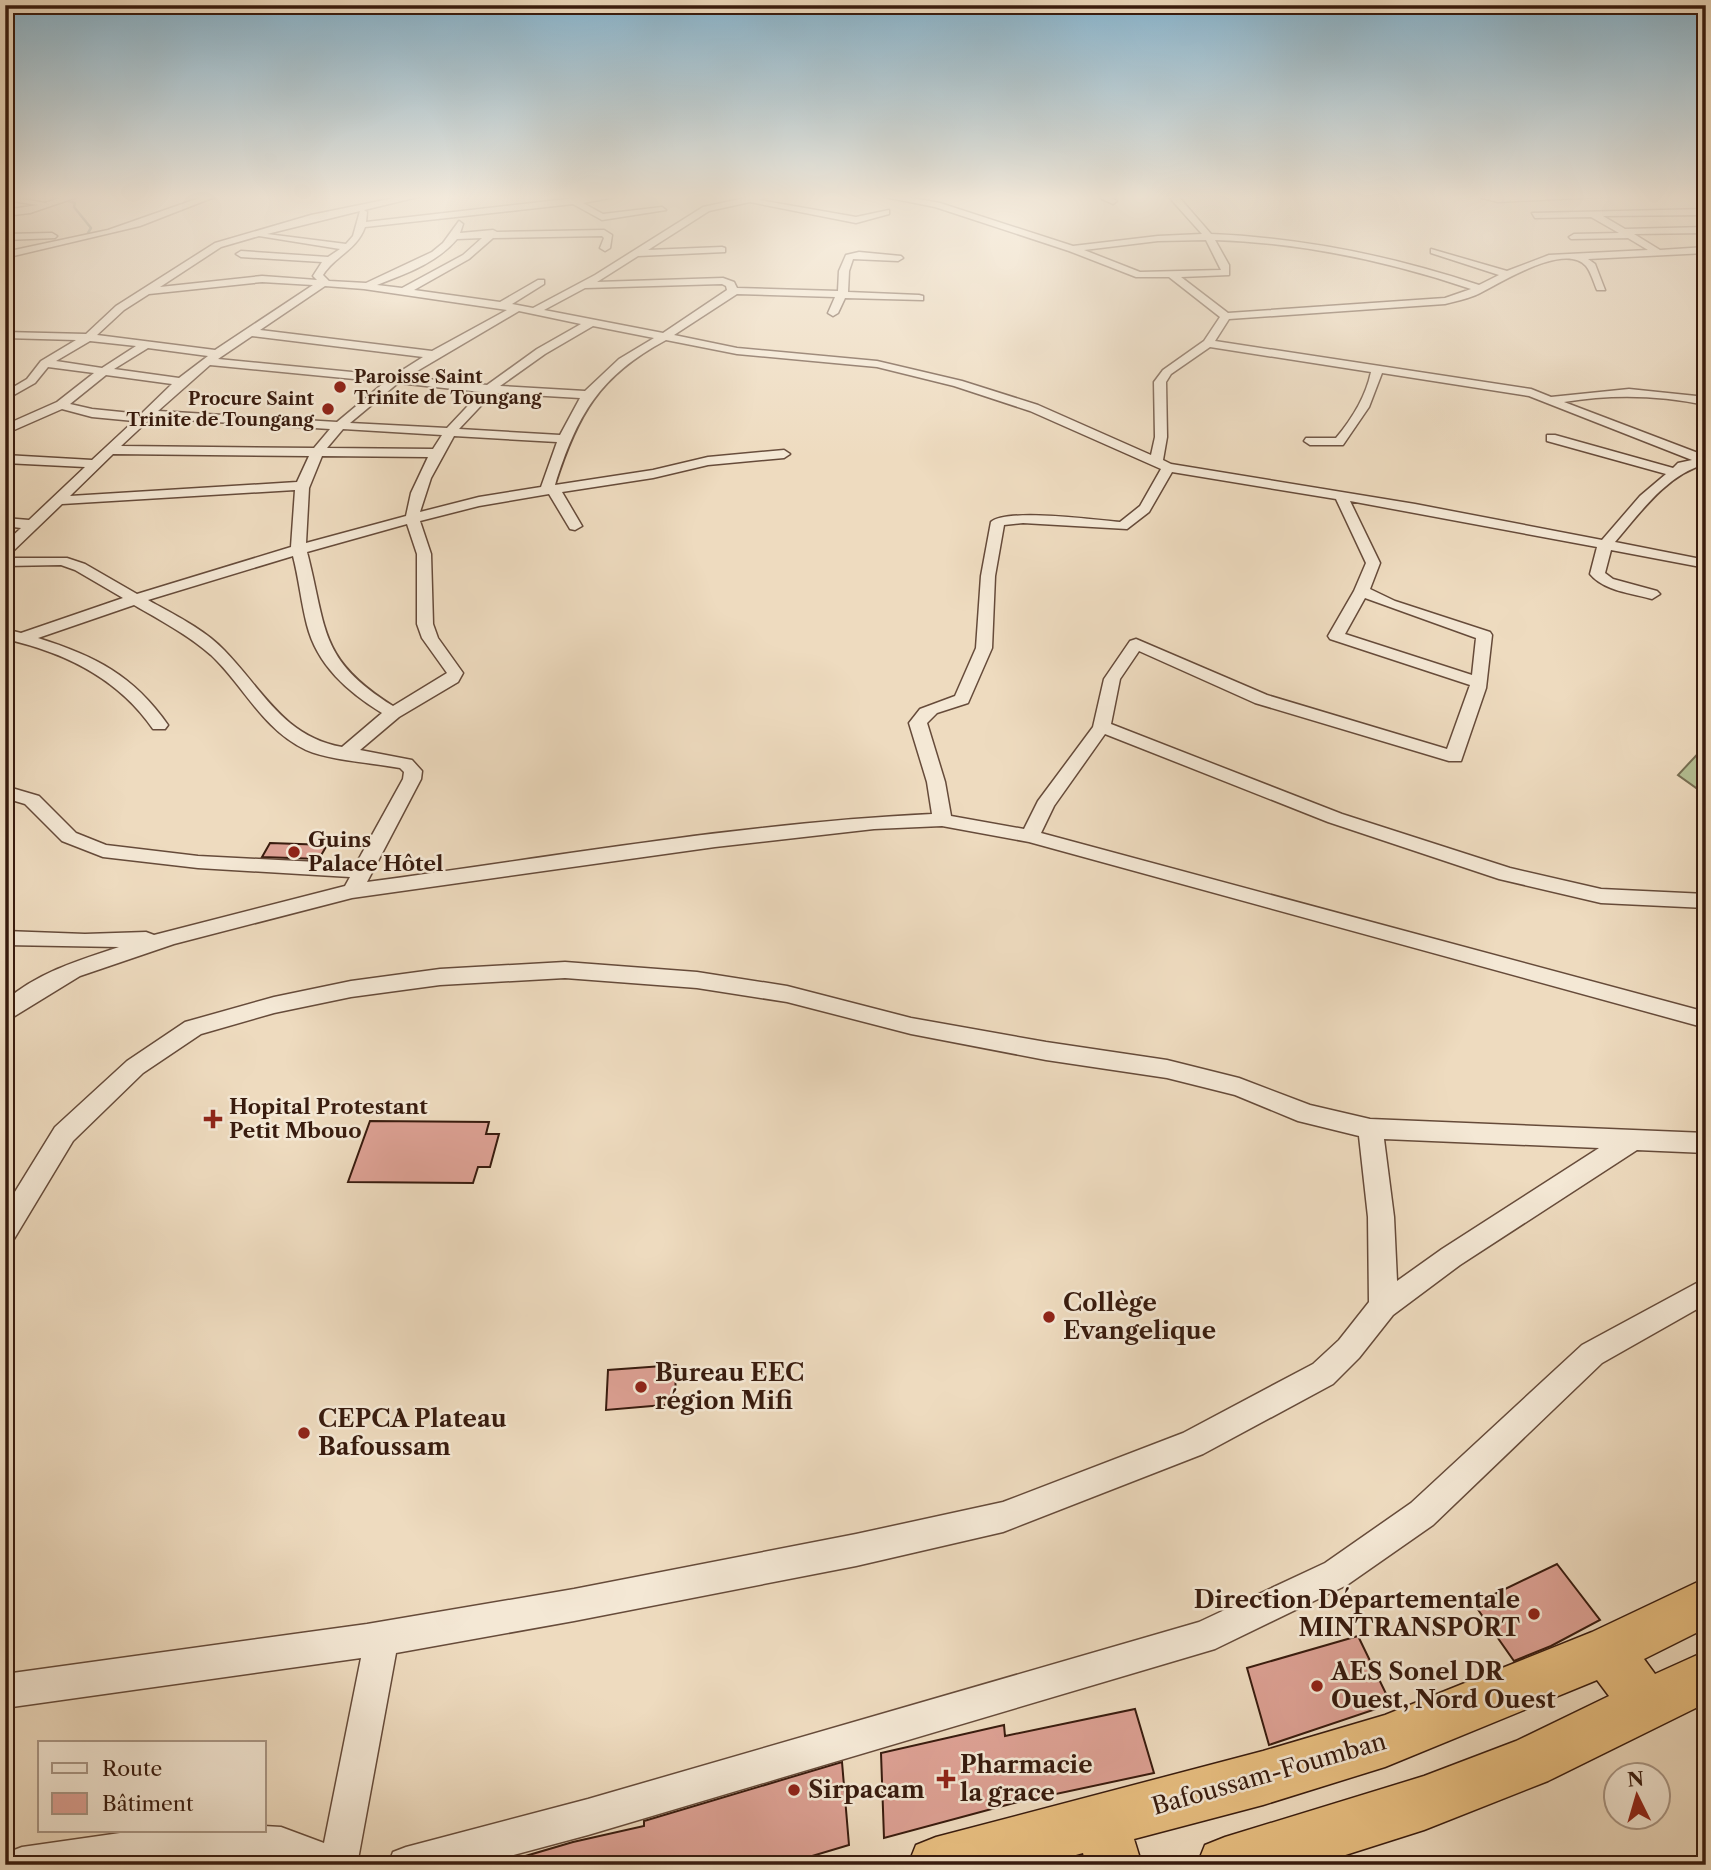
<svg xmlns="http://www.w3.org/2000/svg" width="1711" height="1870" viewBox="0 0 1711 1870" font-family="'Libre Caslon Text',serif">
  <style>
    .green { fill: #b5c195; stroke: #766e52; stroke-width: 2 }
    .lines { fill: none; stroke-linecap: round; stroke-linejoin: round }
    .stream { stroke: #727b70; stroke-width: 2.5 }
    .building { fill: #dda194; stroke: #381b0e; stroke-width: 2 }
    .minor-casing { stroke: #664b3a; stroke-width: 3 }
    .highway-casing { stroke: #381b0e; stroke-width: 3 }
    .minor { fill: #f4e8d5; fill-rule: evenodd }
    .highway { fill: #e7be80; fill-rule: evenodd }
    .poi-dot { fill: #8f2418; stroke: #f4e8d5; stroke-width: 2.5 }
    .labels { text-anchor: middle; stroke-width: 5; stroke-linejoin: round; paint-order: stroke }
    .far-poi-label { font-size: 18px; font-weight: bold; fill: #381b0e; stroke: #f4e8d5; text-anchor: start }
    .poi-label { font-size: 21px; font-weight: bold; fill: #381b0e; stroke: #f4e8d5; text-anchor: start }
    .near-poi-label { font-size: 24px; font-weight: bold; fill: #381b0e; stroke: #f4e8d5; text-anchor: start }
    .near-street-label { font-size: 24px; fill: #381b0e; stroke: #f4e8d5 }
  </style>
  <rect width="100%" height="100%" fill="#eedbbf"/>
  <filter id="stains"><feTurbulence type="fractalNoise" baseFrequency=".00286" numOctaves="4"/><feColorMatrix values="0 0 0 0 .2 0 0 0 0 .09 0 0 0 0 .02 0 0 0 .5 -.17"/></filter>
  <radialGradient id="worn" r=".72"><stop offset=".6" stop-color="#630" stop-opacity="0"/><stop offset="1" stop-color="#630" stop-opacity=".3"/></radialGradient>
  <path class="green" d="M1706,745V795L1678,775Z"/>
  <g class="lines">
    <path class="stream" d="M52,196L75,203L74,207L91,228L85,238"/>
  </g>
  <path class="building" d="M270,843L327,845L319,859L262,857Z
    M370,1121L489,1122L486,1134H499L490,1167H478L473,1183L348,1182Z
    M676,1365L675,1404L606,1410L608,1370Z
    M1557,1564L1600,1620L1551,1646L1514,1661L1474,1604Z
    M1358,1636L1391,1704L1269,1745L1247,1668Z
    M1135,1709L1154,1773L1014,1803L884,1838L881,1753L1004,1725L1005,1736Z
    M842,1762L849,1845L782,1865H495L573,1842L644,1826V1821Z"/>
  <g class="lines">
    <defs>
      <path id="minor" d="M5,196L45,203L66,196H80L30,213L5,216V210L38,205L5,200Z
        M205,196H217L140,226L5,258V252L108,230Z
        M404,196H422L364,210L367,212L366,222L593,196H622L583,203L603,214L662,207L666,210L602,220L573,204L365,227C357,250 335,256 323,275L329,281L366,283L432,252L443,243L459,221L463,224L460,233L493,230L497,232L604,230L612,235L610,248L605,251L600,248L604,238L602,236L493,238L469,259L414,290L500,302L538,280H544V284L512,304L533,308L595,275L703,207L754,196H772L759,200L856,217L889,210V214L856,223L750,202L709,211L648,250L722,247L725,248V252L638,256L597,282L723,278L734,282L737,288L838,291L839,271L846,255L859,252L901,256L903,258L898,261L853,259L849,271L848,292L919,295L923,296V300L845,298L838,313L833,316L828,313L835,297L737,294L674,335L737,348L877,361L962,381L1038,405L1151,455L1155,437L1154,382L1163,370L1204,341L1220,317L1169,277H1136L1069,251L935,207L880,196H901L940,203L1073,246L1158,236L1202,234L1168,196H1178L1211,234C1304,238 1392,256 1479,285L1499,275L1431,253V249L1507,271L1549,255L1648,250L1628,238L1571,239L1569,237L1574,234L1619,233L1591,217L1535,218L1532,213L1706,209V215L1603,216L1625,229L1706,227V233L1634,234L1660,250L1706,247V253L1588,259L1595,264L1605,290H1597C1594,283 1591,272 1586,266C1564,241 1498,285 1476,295C1466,299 1456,301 1445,304L1229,319L1215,341L1531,389L1551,397L1629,389L1706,397V405C1658,395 1612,394 1564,402L1706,456V464C1667,474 1640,513 1615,542L1706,560V568L1611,550L1605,573L1613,579L1657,591L1660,594L1652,599C1631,593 1604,591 1590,574L1597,547L1350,501L1380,563L1370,589L1395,601L1490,632L1492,635L1486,688L1461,761H1449L1255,703L1139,651L1120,679L1111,724L1342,814L1510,868L1601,889L1706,894V908L1601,903L1499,879L1328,822L1105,734L1054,806L1041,833L1706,1012V1028L1029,842L942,826L874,829L715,847L352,898L174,944L80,976L5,1022V1001C37,973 79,960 119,947L5,945V931L85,934L146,932L154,935L345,886L350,877L198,868L103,857L62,841L25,804L5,798V786L39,796L76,833L106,845L198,856L356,864L403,779L404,772L400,768C373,763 328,760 306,750C262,729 244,686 211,655C188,635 160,620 134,605L38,638C95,656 133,675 168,725L165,729H153C118,678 64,652 5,639V629L21,633L123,598L75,570L61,565L5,566V558H67L85,564L137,594L291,547L295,490L62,504L10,554L5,555V543L21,528L5,526V518L29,520L85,467L5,463V455L92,460L134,421L92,417L62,409L5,434V425L57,402L94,373L48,367L35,383L5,400V392L27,379L41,361L76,340L5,338V332L86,334L116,306L215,243L311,215ZM360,211L353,236L346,244L267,234ZM259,236L340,249L328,257L241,251L236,254L241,257L322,262L313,276L317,280L262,276L160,287L221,247ZM482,238L463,255L402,288L377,285C405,274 437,263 457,239ZM1206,240L1221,270L1140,272L1084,250L1158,241ZM1215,240C1303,243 1388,261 1471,289L1445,298L1228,313L1181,277L1229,275V265ZM262,282L313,285L215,350L97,335L124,310L149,294ZM722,284L726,286L727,290L663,333L544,310L585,288ZM325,286L364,289L507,310L432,351L260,330ZM519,311L581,324L537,349L487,385L407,377ZM593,326L654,338L619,359L585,391L500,386L545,354ZM252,336L423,357L393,376L218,359ZM666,340L737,354L877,367L954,386L1030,411L1161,469L1140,506L1120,522C1095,520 1007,508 991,522L981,576L976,648L955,696L920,709L909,723L927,782L932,814C743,823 554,857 367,882L421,779L422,771L412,760L360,750L399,717L458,682L463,673L438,638L433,624L431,554L420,521L479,506L549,494L570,529L575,530L582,526L562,492L653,478L708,465L784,458L790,454L784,450L708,457L653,470L555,485C577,415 599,376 666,340ZM90,341L136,346L102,368L56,361ZM1210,347L1371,372C1366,396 1352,419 1336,438H1306L1304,441L1310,445H1343L1369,407L1382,373L1529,396L1692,460L1678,463L1673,468L1555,435H1547V441L1666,474L1640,496L1602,540L1415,504L1171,464L1163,460L1167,437L1166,382L1171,374ZM148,348L208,356L179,378L114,369ZM210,365L385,382L337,422L158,411ZM106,375L172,384L141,414L92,409L70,404ZM398,383L481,392L447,428L350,423ZM493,393L580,398L560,435L459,429ZM151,418L330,429L314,448L121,446ZM343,429L442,435L433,449L327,448ZM454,436L557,442L541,487L479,497L420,512L431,478ZM113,454L309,456L297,482L70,496ZM322,456L428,457L411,493L406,516L306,543L309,488ZM1172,472L1336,499L1366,563L1354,591L1328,636L1330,639L1470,685L1447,749L1267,695L1136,639L1130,641L1104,679L1093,727L1038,801L1024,829L951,816L945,782L927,723L937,713L968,703L992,648L995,576L1004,525L1023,523L1127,529L1149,512ZM407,524L417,554V624L422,638L447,673L393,706C318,659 327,629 307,552ZM293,556C299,579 301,602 307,625C317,665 348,692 382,713L342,747C283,736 263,690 224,650C204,629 173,614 148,600ZM1365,598L1476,638L1472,675L1345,634Z
        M1095,196H1108L1117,201L1113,204Z
        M1475,196H1619L1498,202Z
        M52,233L57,236L55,238L5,240V234Z
        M565,962L697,972L787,986L911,1018L1046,1042L1167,1060L1239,1078L1310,1105L1370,1119L1706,1133V1153L1637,1150L1460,1265L1393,1315L1359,1358L1333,1384L1203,1454L1003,1532L856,1566L574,1621L396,1653L357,1865L183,1860L152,1865H5L9,1852L22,1847L141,1830H264V1826L281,1827L324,1843L361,1658L5,1708V1674L367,1624L574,1589L856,1534L1003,1502L1183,1433L1313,1364L1339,1340L1369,1302L1368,1217L1359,1136L1298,1121L1235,1095L1167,1078L1046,1060L911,1034L787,1002L697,988L565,978L440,985L351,997L274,1013L201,1034L143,1073L73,1141L14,1239L5,1242V1208L55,1127L127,1061L185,1022L274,997L351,981L440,969ZM1384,1139L1599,1148L1442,1249L1397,1281L1394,1217Z
        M1706,1278V1304L1602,1363L1433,1525L1347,1585L1215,1649L588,1835L476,1865H388L393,1852L406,1847L588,1799L1199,1622L1325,1563L1411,1503L1582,1345Z"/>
      <path id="highway" d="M1706,1578V1628L1644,1659L1655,1674L1706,1651V1703L1548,1781L1424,1830L1314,1865H1197L1205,1845L1225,1837L1424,1776L1516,1741L1609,1696L1597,1680L1385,1767L1263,1805L1134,1839L1142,1865H1086L1083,1853L1040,1865H908L916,1845L936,1837L1263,1751L1385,1715L1592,1632Z"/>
    </defs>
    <use href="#minor" class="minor-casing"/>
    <use href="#highway" class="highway-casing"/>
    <use href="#minor" class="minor"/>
    <use href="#highway" class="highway"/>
  </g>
  <linearGradient id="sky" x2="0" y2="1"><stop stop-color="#88b7d2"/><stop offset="0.43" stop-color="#f7efe2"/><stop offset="1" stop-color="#f7efe2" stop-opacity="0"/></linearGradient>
  <rect width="1711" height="458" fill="url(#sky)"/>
  <g class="poi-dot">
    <circle cx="340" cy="387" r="7"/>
    <circle cx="328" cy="409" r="7"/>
    <circle cx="294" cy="852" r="7"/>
    <path d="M209.5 1108.5h7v7h7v7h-7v7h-7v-7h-7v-7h7z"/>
    <circle cx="1049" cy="1317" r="7"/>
    <circle cx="641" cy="1387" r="7"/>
    <circle cx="304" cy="1433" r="7"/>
    <circle cx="1534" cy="1614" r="7"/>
    <circle cx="1317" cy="1686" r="7"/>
    <path d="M942.5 1768.5h7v7h7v7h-7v7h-7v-7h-7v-7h7z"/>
    <circle cx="794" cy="1790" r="7"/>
  </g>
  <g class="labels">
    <g class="far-poi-label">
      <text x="354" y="383">Paroisse Saint<tspan x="354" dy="21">Trinite de Toungang</tspan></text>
      <text x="314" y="405" text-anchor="end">Procure Saint<tspan x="314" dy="21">Trinite de Toungang</tspan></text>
    </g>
    <g class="poi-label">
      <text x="308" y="847">Guins<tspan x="308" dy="24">Palace Hôtel</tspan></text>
      <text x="229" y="1114">Hopital Protestant<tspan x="229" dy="24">Petit Mbouo</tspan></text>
    </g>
    <g class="near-poi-label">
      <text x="1063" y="1311">Collège<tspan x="1063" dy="28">Evangelique</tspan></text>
      <text x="655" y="1381">Bureau EEC<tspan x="655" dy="28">région Mifi</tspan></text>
      <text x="318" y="1427">CEPCA Plateau<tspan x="318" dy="28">Bafoussam</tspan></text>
      <text x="1520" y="1608" text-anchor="end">Direction Départementale<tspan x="1520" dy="28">MINTRANSPORT</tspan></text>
      <text x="1331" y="1680">AES Sonel DR<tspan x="1331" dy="28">Ouest, Nord Ouest</tspan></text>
      <text x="960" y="1773">Pharmacie<tspan x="960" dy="28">la grace</tspan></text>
      <text x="808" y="1798">Sirpacam</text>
    </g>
    <g class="near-street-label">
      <text transform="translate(1269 1774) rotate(-16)" y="8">Bafoussam-Foumban</text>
    </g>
  </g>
  <rect width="1711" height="1870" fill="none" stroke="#eedbbf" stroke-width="28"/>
  <rect x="7" y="7" width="1697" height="1856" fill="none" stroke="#381b0e" stroke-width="3.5"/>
  <rect x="14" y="14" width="1683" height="1842" fill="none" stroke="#381b0e" stroke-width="2"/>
  <rect x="38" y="1741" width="228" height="91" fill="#f4e8d5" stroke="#a99685" stroke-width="2"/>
  <rect x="52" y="1763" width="35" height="10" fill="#f4e8d5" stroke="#a99685" stroke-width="2"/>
  <text x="102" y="1776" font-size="21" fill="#381b0e">Route</text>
  <rect x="52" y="1793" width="35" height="21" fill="#dda194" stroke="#a99685" stroke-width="2"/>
  <text x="102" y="1811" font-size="21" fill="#381b0e">Bâtiment</text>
  <g transform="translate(1637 1796) rotate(355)"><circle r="33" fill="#f4e8d5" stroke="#a99685" stroke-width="2"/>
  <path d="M0-5L12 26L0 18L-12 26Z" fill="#8f2418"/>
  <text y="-10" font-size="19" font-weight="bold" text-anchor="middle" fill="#381b0e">N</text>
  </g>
  <rect width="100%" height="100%" filter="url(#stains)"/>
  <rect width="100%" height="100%" fill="url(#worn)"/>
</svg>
